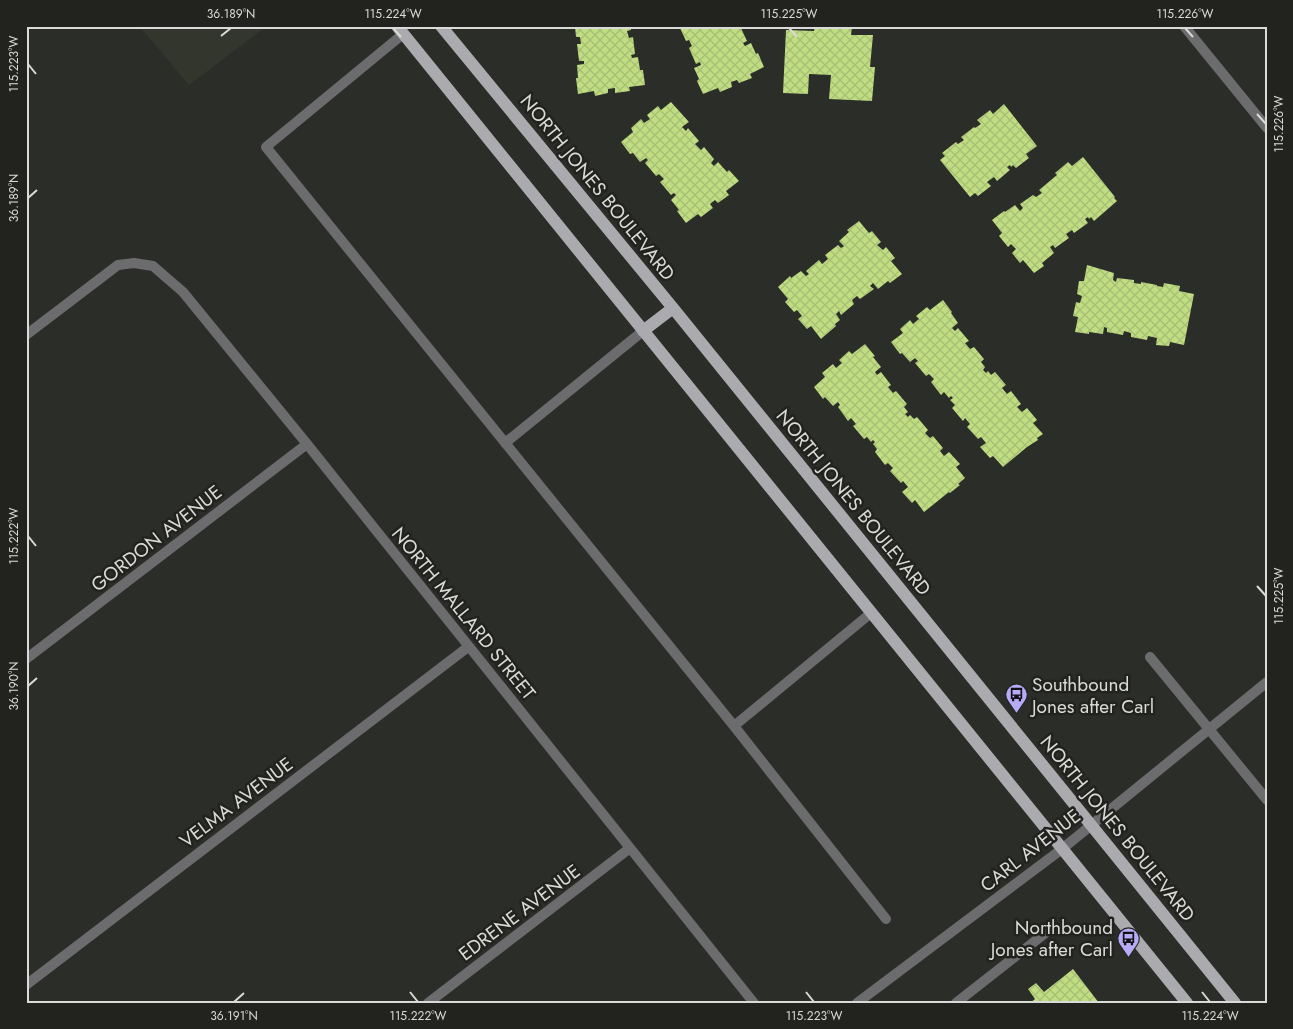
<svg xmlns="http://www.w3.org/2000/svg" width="1293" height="1029" viewBox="0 0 1293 1029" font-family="Jost,sans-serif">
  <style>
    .built { fill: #33362c }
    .building { fill: url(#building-cross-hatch) }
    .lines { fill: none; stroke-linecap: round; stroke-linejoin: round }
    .lane { stroke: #6c6b6e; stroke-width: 10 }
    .street { stroke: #6c6b6e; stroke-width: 10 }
    .primary { stroke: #abaaaf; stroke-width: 12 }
    .ticks { fill: none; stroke: #dadbd8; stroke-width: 2 }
    .labels { text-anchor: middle; stroke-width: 5; stroke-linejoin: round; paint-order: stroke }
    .street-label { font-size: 19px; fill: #dadbd8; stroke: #22231f }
    .poi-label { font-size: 19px; fill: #dadbd8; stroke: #22231f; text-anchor: start }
    .neatline { fill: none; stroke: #dadbd8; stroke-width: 2 }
    .ticks-label { font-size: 12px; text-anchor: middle; fill: #dadbd8 }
  </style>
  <defs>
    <pattern id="building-cross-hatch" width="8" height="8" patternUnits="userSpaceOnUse" patternTransform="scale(1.25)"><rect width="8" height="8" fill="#c0dd82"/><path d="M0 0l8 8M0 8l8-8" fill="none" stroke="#a7be75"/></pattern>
  </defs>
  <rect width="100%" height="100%" fill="#2b2d29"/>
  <path class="built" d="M139,26H267L189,85Z"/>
  <path class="building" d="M575,26H631V30L627,31L629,38L633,37L635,54L631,55L632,58L638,57L640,70H643L645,85L629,87L630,91L615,93V88L608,89V93L595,96L594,91L578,94L576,78H578L577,65L584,64V61H579L577,44H581L580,37H576Z
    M679,26H740L747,41L743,43L745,46L751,43L756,54L758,53L764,67L750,74L752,78L739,83L737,80L731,82L732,87L720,92L718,88L703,94L697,81L699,79L694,68L701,65L700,62L696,64L689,48L692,46L689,40L686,41Z
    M815,26L852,27L851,35H873L870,67H875L872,101L829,99L831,75L809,74L808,94L783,93L786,30L814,31Z
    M671,102L689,122L682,127L686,131L688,128L699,141L695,144L701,150L704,147L714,159L711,163L714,166L718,162L727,172L729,170L739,181L726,191L729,195L718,203L715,200L710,204L713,208L701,217L698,214L686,223L677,211L679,210L671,200L676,195L674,193L671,195L660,182L664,179L659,174L656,176L645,163L648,160L646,158L640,162L633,153L630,154L621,142L633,132L631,128L641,119L644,123L650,119L647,115L658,106L661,110Z
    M1004,104L1037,146L1026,154L1029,158L1016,168L1013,165L1011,167L1010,165L1007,167L1010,170L997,181L994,177L987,182L991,186L978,196L975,193L970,197L940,160L945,156L942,153L956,142L958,144L964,140L961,137L974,127L975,128L981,124L977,120L990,110L993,114Z
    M1083,157L1115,197L1114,198L1117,201L1094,221L1091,217L1089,219L1088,217L1085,219L1088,223L1074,233L1072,230L1066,234L1069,238L1055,248L1053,245L1050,247L1054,253L1042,263L1044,266L1034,273L1023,260L1020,263L1012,253L1016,249L1011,244L1008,247L999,236L1002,233L992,220L1004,211L1005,212L1015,205L1020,211L1023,208L1020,204L1033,195L1036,197L1042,193L1039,190L1057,175L1055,173L1068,162L1072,166Z
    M859,221L869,233L872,231L881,242L877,245L883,250L886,247L895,258L891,261L902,274L890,283L888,281L878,289L873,283L870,286L874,289L860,299L857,296L852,300L854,304L841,315L839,311L836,314L840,320L835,324L836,326L821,339L811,326L807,329L798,319L802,316L797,310L794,312L785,302L788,299L778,287L790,276L791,278L801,271L806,276L809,274L806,271L819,260L822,264L828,259L825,255L838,245L841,248L844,246L839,241L849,232L847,230Z
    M1087,265L1114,273L1113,280L1116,282L1117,278L1134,280V283L1141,284V282L1157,285V286L1163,287L1164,283L1180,286L1179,291L1194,294L1184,345L1170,342L1169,346L1156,345L1157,338L1148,336L1147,340L1131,337V333L1124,331L1123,335L1107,332V328L1104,327L1103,334L1089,332V334L1075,332L1078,317L1073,316L1076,302L1080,303L1082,296L1077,294L1079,281H1084Z
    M943,300L952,312L951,313L958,323L952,328L955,331L958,328L969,341L965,343L970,349L974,347L984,359L981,362L985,367L983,370L986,373L988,371L991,375L995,372L1006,385L1002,388L1007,394L1011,391L1021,404L1017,407L1022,412L1027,408L1037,420L1033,423L1043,434L1037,438L1038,440L1027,447L1003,467L993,456L990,458L980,447L986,443L981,437L978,439L967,427L970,424L965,418L963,421L952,408L955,405L950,400L953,398L951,396L949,398L944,392L941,395L931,382L934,379L929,374L926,376L915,363L918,361L915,358L910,362L902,353L900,354L891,342L903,333L900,329L910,320L913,324L919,319L916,316L927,307L930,310Z
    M865,344L875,356L873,357L881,367L875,372L877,375L881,372L891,385L888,387L893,393L896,391L907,404L904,407L908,412L905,414L908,417L910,415L914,419L917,417L928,430L925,433L930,438L933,436L943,448L940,451L944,456L949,452L960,464L956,467L965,478L958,484L960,485L950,493L949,492L924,512L915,500L912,503L902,492L908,487L903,481L901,483L890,471L893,468L888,463L885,465L875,452L877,449L873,444L875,442L873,440L871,442L867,437L864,439L853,426L856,424L851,418L848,421L838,407L840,405L838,402L833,406L825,397L823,399L814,387L825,377L822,373L833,364L836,368L842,363L839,360L849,351L852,354Z
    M1073,969L1099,1003H1030L1035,999L1028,989L1036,983L1044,992Z"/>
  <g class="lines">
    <path class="lane" d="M403,34L266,147L734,726L886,919
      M505,443L643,331
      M734,726L871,613
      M956,1003L1053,927"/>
    <path class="street" d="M1184,26L1267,128
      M26,335L118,265L134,263L153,266L183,292L307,444L754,1003
      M1150,657L1267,800
      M26,659L307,444
      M26,985L468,647
      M428,1003L630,848
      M857,1003L1062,849L1267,682"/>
    <path class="primary" d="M397,26L1187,1003
      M441,26L673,308L1235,1003
      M643,331L673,308"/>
  </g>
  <path class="ticks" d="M393,28L401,37M789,28L797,37M1185,28L1193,37M221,36L231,28M28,64L36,74M1257,114L1266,124M28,198L37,190M28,536L36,546M1257,586L1266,596M28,686L37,678M410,992L418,1002M806,992L814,1002M1202,992L1210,1002M234,1002L244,993"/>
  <defs>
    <symbol id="bus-pin" viewBox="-11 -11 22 30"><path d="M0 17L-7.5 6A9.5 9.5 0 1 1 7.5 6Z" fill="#b7abf8" stroke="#22231f"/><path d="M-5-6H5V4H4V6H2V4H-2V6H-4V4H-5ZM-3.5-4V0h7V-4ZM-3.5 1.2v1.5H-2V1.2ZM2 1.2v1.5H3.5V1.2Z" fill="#111"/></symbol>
  </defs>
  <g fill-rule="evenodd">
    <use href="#bus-pin" x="1004" y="682" width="25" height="34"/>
    <use href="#bus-pin" x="1116" y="926" width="25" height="34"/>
  </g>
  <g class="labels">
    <g class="street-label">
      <text transform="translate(598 187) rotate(51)" y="7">NORTH JONES BOULEVARD</text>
      <text transform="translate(854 502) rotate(51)" y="7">NORTH JONES BOULEVARD</text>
      <text transform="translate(156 538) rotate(-38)" y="7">GORDON AVENUE</text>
      <text transform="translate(464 613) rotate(51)" y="7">NORTH MALLARD STREET</text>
      <text transform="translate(236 802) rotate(-37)" y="7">VELMA AVENUE</text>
      <text transform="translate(1118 828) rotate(51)" y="7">NORTH JONES BOULEVARD</text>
      <text transform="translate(1030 850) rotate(-38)" y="7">CARL AVENUE</text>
      <text transform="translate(519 912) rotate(-37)" y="7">EDRENE AVENUE</text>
    </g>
    <g class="poi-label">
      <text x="1032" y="691">Southbound<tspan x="1032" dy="22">Jones after Carl</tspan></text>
      <text x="1113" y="934" text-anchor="end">Northbound<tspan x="1113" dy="22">Jones after Carl</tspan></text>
    </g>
  </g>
  <rect width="1293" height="1029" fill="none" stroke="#22231f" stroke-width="55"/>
  <rect x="28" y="28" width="1238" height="974" class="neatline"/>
  <g class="ticks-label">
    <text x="231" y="18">36.189°N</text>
    <text x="393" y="18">115.224°W</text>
    <text x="789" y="18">115.225°W</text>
    <text x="1185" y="18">115.226°W</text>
    <text transform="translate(14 64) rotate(-90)" y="4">115.223°W</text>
    <text transform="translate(1279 124) rotate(-90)" y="4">115.226°W</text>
    <text transform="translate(14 198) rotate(-90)" y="4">36.189°N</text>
    <text transform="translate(14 536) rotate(-90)" y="4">115.222°W</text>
    <text transform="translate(1279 596) rotate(-90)" y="4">115.225°W</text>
    <text transform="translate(14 686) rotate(-90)" y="4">36.190°N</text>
    <text x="234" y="1020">36.191°N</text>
    <text x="418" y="1020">115.222°W</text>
    <text x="814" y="1020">115.223°W</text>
    <text x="1210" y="1020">115.224°W</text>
  </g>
</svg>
